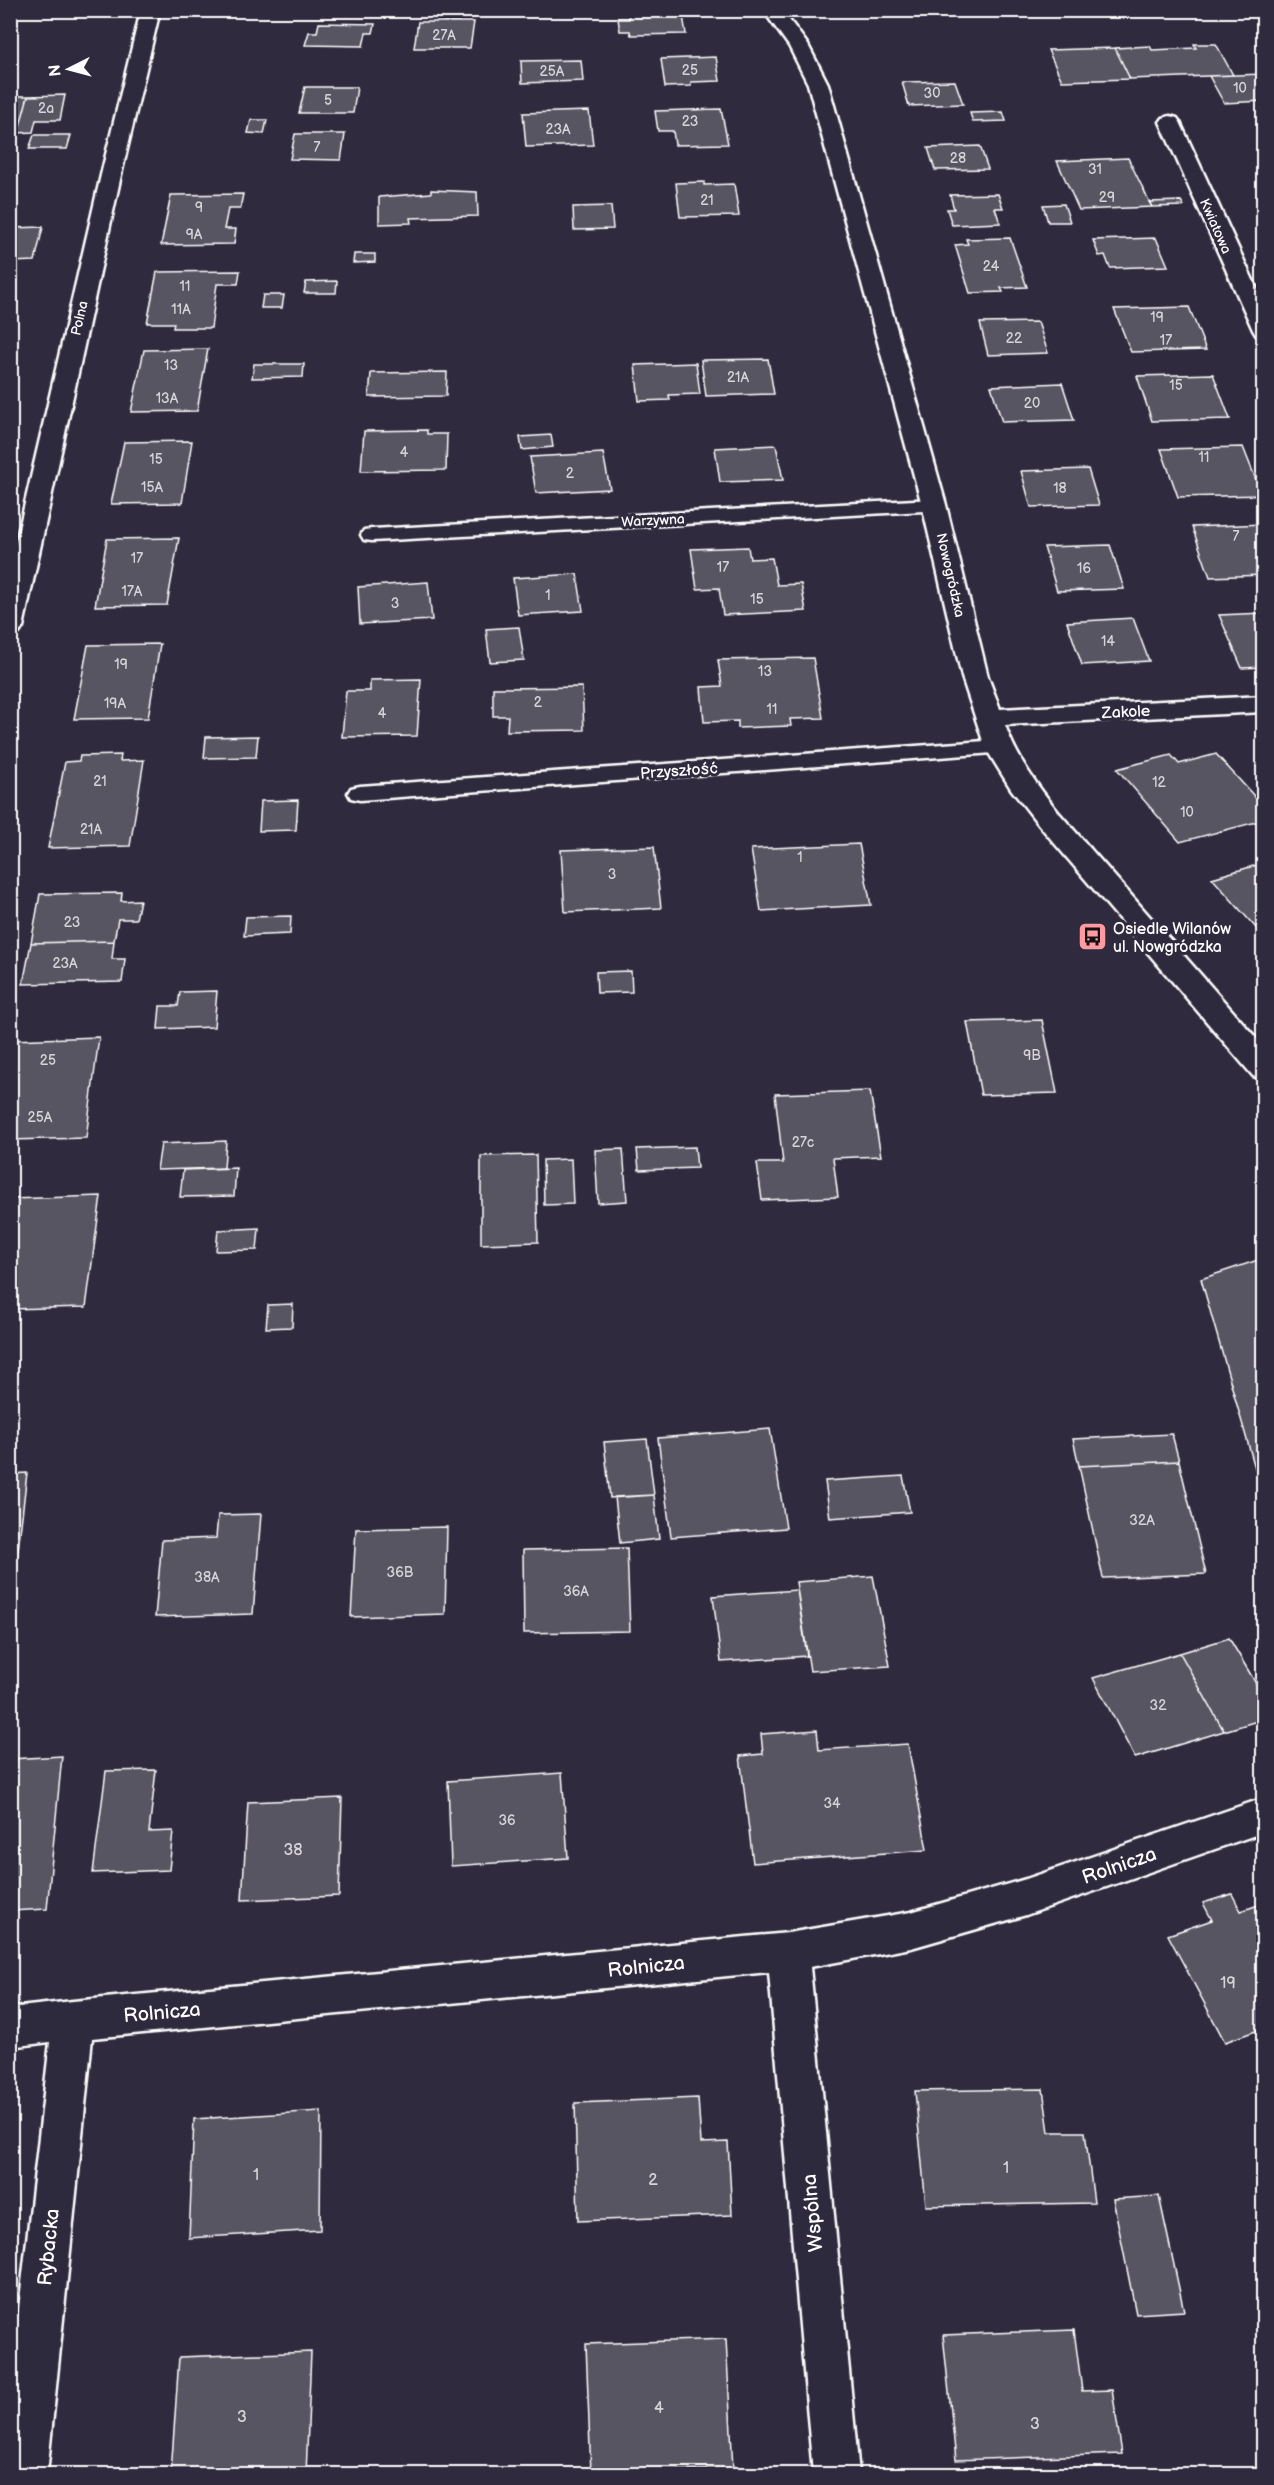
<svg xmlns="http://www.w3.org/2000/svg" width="1274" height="2485" viewBox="0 0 1274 2485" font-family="'Balsamiq Sans',sans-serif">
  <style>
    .building { fill: #595564; stroke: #fff; stroke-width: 1.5 }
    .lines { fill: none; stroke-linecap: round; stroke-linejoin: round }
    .service-casing { stroke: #fff; stroke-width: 5 }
    .minor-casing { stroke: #fff; stroke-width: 5 }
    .service { fill: #2f2a3d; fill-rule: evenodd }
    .minor { fill: #2f2a3d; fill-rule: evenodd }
    .labels { text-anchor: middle; stroke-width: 6; stroke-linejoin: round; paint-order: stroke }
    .number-label { font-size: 14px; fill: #d6d4d8 }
    .far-street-label { font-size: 14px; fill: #fff; stroke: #2f2a3d }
    .street-label { font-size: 16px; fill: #fff; stroke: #2f2a3d }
    .poi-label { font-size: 16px; fill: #fff; stroke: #2f2a3d; text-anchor: start }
    .near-number-label { font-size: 16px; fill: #d6d4d8 }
    .near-street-label { font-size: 20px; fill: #fff; stroke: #2f2a3d }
  </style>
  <rect width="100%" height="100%" fill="#2f2a3d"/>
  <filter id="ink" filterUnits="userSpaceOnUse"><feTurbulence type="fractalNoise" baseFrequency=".0167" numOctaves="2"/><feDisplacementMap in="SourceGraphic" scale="12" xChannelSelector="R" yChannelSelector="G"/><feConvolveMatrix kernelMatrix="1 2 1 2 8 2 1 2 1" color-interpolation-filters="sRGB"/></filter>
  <g filter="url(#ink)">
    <path class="building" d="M682,10L686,34L631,35L630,31H620L618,19H629L628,11Z
      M418,22H474L470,48H414Z
      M319,23L375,24L373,33H366L363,46L305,45L309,32H317Z
      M1194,44H1216L1233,75L1130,79L1115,48L1150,46L1152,50L1196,48Z
      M1115,48L1130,79L1062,81L1048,50Z
      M716,57L720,81L691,82V86L665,87L661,59Z
      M581,60L583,81L522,83L521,61Z
      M1264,74V101L1224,103L1209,76Z
      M955,81L963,104L909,106L902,82Z
      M305,87H357L353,113H299Z
      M65,95L60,120H36L33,132L18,133L28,96Z
      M10,96H28L18,133H10Z
      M721,109L728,144L675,145L673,131H658L655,111Z
      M589,111L593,145L526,147L523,113Z
      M1003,112L1006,121L973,122L970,113Z
      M251,120H267L264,134L248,133Z
      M295,134H345L341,160L290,159Z
      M34,135H71L67,149H29Z
      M980,146L988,169L935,170L928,148Z
      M1128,158L1152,207L1079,210L1057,161Z
      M704,182V185L734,184L739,216L680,217L676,183Z
      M431,190L477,192L478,216L410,218L411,223L379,224V197L431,193Z
      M243,194L240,209H228L224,229H236L234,244L161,245L171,195Z
      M998,194L1003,208H995L1000,223L952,225L947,209H954L950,195Z
      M1181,201L1184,206L1152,207L1149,202Z
      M1064,204L1070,222H1048L1043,205Z
      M611,206L613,229L574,230L573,207Z
      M43,227L35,261L10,262V228Z
      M1010,238L1027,287L1001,288L1003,292L970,293L955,245L968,244L966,239Z
      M1156,238L1168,266L1110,268L1105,255L1099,256L1093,240Z
      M354,254H375V262L353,263Z
      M240,271L238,284H217L211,328H173L174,323H147L157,272Z
      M337,281L336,293H304L306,282Z
      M263,295H284L282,308H261Z
      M1189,307L1206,350L1131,352L1114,309Z
      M1038,322L1048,353L988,355L980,323Z
      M208,349L197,411L131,412L144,350Z
      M768,359L774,394L706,396L701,360Z
      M696,363L700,394L669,395L670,400L639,401L635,365Z
      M254,364H304L303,377L252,378Z
      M447,372L446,396L369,397L371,373Z
      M1213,374L1230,419L1152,421L1137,376Z
      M1062,383L1074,420L1002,422L991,386Z
      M427,430V434H447L446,470L361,471L364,431Z
      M551,435L553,447L522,450L520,437Z
      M192,441L182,503L111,504L124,442Z
      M776,445L783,480L720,482L715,448Z
      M1243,447L1262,495L1178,497L1161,449Z
      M603,453L610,489L536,493L530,457Z
      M1088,469L1099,505L1031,507L1021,471Z
      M1264,524V575L1210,577L1192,527Z
      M179,538L167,605L95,606L107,539Z
      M1110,545L1124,589L1057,591L1044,547Z
      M748,547L750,559L772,558L777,585L801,584L806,611L723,615L719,588L697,589L691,549Z
      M577,574L583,611L518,615L513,578Z
      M428,582L432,620L360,624L358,587Z
      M1264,613V667L1242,668L1219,615Z
      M1133,618L1149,661L1082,665L1067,622Z
      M519,627L524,660L490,662L486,629Z
      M160,644L148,718L74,719L88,645Z
      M813,658L823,718L790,719L791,726L738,728V721L704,722L701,687L722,686L718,660Z
      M421,679L417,736L342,737L346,691H370V680Z
      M582,687L584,730L507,731L508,716H493V688Z
      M258,736L256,757L204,758L206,737Z
      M1216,754L1264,807V820L1180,842L1117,769L1171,755L1179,764Z
      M121,755L120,761L144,760L130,846L48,848L65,762L79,761L80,756Z
      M298,800L296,830L259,831L261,801Z
      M859,844L871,905L761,911L751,849Z
      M654,847L661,908L565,912L561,850Z
      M1264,863V937L1212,878Z
      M122,893L121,901L140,900L136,919H118L114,941L31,943L40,894Z
      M291,916L290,934L244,936L246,917Z
      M114,941L112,959H125L122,982L23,984L31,943Z
      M631,971L632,992L597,993L596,972Z
      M217,991L214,1027L158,1029L160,1006H178L180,992Z
      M1042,1020L1057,1093L981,1095L967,1022Z
      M99,1037L86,1138L10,1140L11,1040Z
      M870,1091L881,1156L833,1158L838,1197L762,1200L757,1163H783L775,1094Z
      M226,1141L224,1168L157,1170L161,1144Z
      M695,1147L697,1168L639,1170L637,1149Z
      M623,1149L627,1201L598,1203L595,1150Z
      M536,1155L538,1242L481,1244V1156Z
      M571,1159L573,1204L544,1205L543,1160Z
      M236,1168L234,1196L180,1197L183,1170Z
      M101,1196L86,1307L10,1309V1199Z
      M259,1228L257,1250L216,1251L218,1230Z
      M1264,1258V1475H1257L1201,1279Z
      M293,1304L292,1327L266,1328L268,1305Z
      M770,1429L786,1528L671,1537L658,1438Z
      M1172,1434L1179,1461L1079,1466L1073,1439Z
      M647,1439L654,1495L610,1498L604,1442Z
      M1179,1461L1206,1574L1103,1578L1079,1466Z
      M27,1473L16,1568H10V1474Z
      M903,1476L910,1512L830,1518L825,1481Z
      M654,1495L659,1539L620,1543L615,1497Z
      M261,1514L253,1614L155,1617L162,1540L216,1538L218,1515Z
      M447,1527L445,1614L351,1617L356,1529Z
      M627,1548L630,1631L524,1633L523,1550Z
      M873,1576L890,1666L810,1671L796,1582Z
      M797,1590L807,1656L721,1662L713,1596Z
      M1229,1638L1264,1697V1719L1224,1731L1180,1653Z
      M1180,1653L1224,1731L1135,1758L1093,1678Z
      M817,1730L819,1750L908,1744L927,1850L753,1863L740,1756L763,1754L761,1734Z
      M62,1756L47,1909L10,1911V1759Z
      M156,1770L149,1832L173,1831L169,1870L93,1873L106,1771Z
      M562,1773L568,1858L451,1866L448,1781Z
      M342,1798L339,1896L242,1900L248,1802Z
      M1232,1894L1241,1911L1264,1903V2028L1225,2042L1168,1935L1212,1920L1203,1903Z
      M1043,2089L1049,2132H1085L1094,2203L926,2206L915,2091Z
      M698,2098L701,2143L728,2142L732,2215L578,2221L575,2103Z
      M321,2111L320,2230L189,2238L194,2119Z
      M1159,2196L1184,2311L1136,2314L1113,2199Z
      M1074,2330L1082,2391L1112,2390L1122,2454L956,2460L943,2335Z
      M726,2339L733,2469L591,2474L586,2344Z
      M311,2352L306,2474H171L179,2357Z"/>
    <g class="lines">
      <defs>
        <path id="service" d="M934,499L942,500L945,505L942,510L372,541L364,540L361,535L364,530L372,529Z
          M999,740L1007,742L1011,747L1007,752L360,800L351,798L348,793L351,788L360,786Z"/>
        <path id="minor" d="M141,10H160L121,175L23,627L19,633L10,635V568L101,175Z
          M763,10H782L808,45L828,84L946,505L988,677L1000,709L1264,696V712L1005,725C1017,759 1037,785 1059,813L1264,1047V1079L1253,1076L1039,825L1011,789L985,747L962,677L922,505L808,84L789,46Z
          M1170,116L1177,118L1180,122L1264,304V337L1256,335L1253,330L1160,122L1163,118Z
          M1264,1798V1832L1026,1915L911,1948L810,1967L859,2474H813L769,1972L92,2038L47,2474H10V2386L50,2042L10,2047V2008L73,2001L788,1933L911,1912L1026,1879Z"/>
      </defs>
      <use href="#service" class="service-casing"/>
      <use href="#minor" class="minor-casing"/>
      <use href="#service" class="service"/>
      <use href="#minor" class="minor"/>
    </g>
  </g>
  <defs>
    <symbol id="bus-square" viewBox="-11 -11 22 22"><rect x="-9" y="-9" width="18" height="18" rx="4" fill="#ff9aa2" stroke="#2f2a3d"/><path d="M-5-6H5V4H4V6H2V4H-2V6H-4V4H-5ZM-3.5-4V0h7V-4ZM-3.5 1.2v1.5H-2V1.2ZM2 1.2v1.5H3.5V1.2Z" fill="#111"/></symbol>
  </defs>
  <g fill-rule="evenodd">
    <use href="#bus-square" x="1076" y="920" width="33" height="33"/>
  </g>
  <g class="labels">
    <g class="number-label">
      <text x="444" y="40">27A</text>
      <text x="690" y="75">25</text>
      <text x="552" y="76">25A</text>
      <text x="1240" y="93">10</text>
      <text x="932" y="98">30</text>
      <text x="328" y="105">5</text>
      <text x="46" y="113">2a</text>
      <text x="690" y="126">23</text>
      <text x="558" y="134">23A</text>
      <text x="317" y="152">7</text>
      <text x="958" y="163">28</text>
      <text x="1095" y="174">31</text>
      <text x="1107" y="202">29</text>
      <text x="707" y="205">21</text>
      <text x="199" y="212">9</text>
      <text x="194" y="239">9A</text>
      <text x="991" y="271">24</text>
      <text x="185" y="291">11</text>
      <text x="181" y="314">11A</text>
      <text x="1157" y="322">19</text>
      <text x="1014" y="343">22</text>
      <text x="1166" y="345">17</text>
      <text x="171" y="370">13</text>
      <text x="738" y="382">21A</text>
      <text x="1176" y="390">15</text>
      <text x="167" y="403">13A</text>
      <text x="1032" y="408">20</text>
      <text x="404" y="457">4</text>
      <text x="1204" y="462">11</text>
      <text x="156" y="464">15</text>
      <text x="570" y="478">2</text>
      <text x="152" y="492">15A</text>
      <text x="1060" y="493">18</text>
      <text x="1236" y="541">7</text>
      <text x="137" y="563">17</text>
      <text x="723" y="572">17</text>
      <text x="1084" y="573">16</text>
      <text x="132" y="596">17A</text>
      <text x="548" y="600">1</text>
      <text x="757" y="604">15</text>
      <text x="395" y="608">3</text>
      <text x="1108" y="646">14</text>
      <text x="121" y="669">19</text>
      <text x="765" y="676">13</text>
      <text x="538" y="707">2</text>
      <text x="115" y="708">19A</text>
      <text x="772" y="714">11</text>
      <text x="382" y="718">4</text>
      <text x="100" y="786">21</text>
      <text x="1159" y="787">12</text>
      <text x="1187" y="817">10</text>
      <text x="91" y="834">21A</text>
      <text x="800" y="862">1</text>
      <text x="612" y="879">3</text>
      <text x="72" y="927">23</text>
      <text x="65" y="968">23A</text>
      <text x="1032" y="1060">9B</text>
      <text x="48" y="1065">25</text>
      <text x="40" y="1122">25A</text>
      <text x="803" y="1147">27c</text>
      <text x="1142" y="1525">32A</text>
      <text x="400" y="1577">36B</text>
      <text x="207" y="1582">38A</text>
      <text x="576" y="1596">36A</text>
      <text x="1158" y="1710">32</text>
      <text x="832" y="1808">34</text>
      <text x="507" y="1825">36</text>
    </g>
    <g class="far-street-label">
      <text transform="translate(1216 226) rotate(66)" y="5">Kwiatowa</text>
      <text transform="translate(79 318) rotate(-77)" y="5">Polna</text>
      <text transform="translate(653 520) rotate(-3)" y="5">Warzywna</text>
      <text transform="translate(951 575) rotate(77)" y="5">Nowogródzka</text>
    </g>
    <g class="street-label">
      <text transform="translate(1126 711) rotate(-3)" y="6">Zakole</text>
      <text transform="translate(679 770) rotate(-4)" y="6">Przyszłość</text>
    </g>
    <g class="poi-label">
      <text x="1113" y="934">Osiedle Wilanów<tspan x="1113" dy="18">ul. Nowgródzka</tspan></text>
    </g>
    <g class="near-number-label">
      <text x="293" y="1855">38</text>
      <text x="1228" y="1988">19</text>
      <text x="1006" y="2173">1</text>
      <text x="256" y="2180">1</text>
      <text x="653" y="2185">2</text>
      <text x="659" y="2413">4</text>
      <text x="242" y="2422">3</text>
      <text x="1035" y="2429">3</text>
    </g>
    <g class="near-street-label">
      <text transform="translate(1119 1865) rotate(-19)" y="7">Rolnicza</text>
      <text transform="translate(646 1966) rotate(-6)" y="7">Rolnicza</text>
      <text transform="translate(162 2012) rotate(-5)" y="7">Rolnicza</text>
      <text transform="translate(812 2213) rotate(-95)" y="7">Wspólna</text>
      <text transform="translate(48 2247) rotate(-84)" y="7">Rybacka</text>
    </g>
  </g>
  <rect width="1274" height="2485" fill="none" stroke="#2f2a3d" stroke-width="36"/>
  <rect x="18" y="18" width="1238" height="2449" fill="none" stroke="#fff" stroke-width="2" filter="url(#ink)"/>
  <g transform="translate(69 69) rotate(264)" stroke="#2f2a3d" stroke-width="4.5" paint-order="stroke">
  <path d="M0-4.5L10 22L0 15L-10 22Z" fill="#ffffff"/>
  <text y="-9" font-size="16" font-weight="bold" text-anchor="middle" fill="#ffffff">N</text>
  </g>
</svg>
